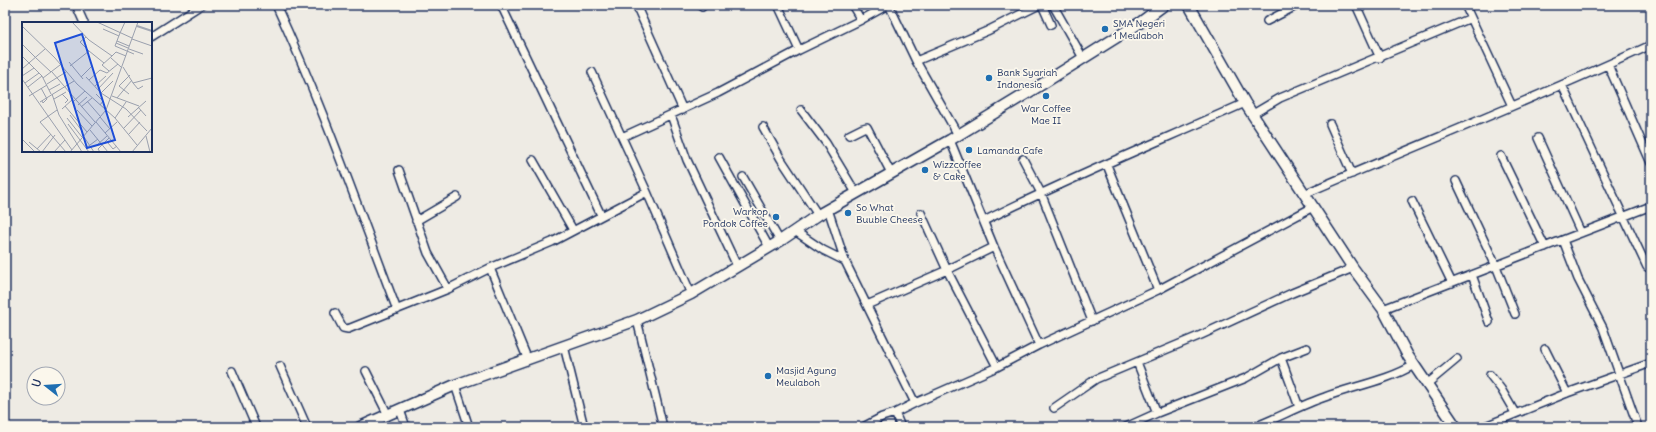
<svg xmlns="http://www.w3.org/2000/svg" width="1656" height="432" viewBox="0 0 1656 432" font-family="Delius,sans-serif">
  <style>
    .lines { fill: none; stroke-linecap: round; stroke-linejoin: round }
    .minor-casing { stroke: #1b2f5e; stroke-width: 10 }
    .highway-casing { stroke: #1b2f5e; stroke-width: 13 }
    .minor { stroke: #fbf7ec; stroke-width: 7 }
    .highway { stroke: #fbf7ec; stroke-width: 10 }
    .poi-dot { fill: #1f6fb2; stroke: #fbf7ec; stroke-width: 1.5 }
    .labels { text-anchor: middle; stroke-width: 3.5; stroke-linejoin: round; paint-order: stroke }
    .poi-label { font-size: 10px; fill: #1b2f5e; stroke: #fbf7ec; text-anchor: start }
    .inset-river { fill: none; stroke: #a3a8b4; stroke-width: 2 }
    .inset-road { fill: none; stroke: #9aa0ae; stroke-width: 1 }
    .view { fill: #1d4ed8; fill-opacity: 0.15; stroke: #1d4ed8; stroke-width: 2 }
    .inset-edge { fill: none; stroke: #1b2f5e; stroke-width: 2 }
  </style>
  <rect width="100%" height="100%" fill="#eeebe4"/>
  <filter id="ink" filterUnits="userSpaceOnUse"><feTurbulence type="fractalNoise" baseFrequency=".025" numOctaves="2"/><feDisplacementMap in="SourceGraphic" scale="8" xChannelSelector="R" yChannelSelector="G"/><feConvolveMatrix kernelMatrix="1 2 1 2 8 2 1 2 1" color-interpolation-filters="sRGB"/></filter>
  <g filter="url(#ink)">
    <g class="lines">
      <defs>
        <path id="minor" d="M76,5L84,23
          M276,5C322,104 358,208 397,310
          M636,5L683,110
          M701,5L702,7
          M778,5L799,50
          M852,5L861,20
          M889,5L916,61L958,135
          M1042,5L1051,25
          M1053,5L1083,58
          M1356,5L1380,58
          M1465,5L1512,106
          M503,9L601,215
          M1267,21L1298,5
          M151,37L201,5
          M916,61L987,31L1039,5
          M1608,65L1651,163
          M592,72L647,192L691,294
          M1562,85L1647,267
          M801,110L826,143L856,193
          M1253,114L1280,98L1471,18
          M671,115L687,160L737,266
          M1330,124L1352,174
          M763,127L781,159L818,215
          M849,135L863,128L867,127L891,173
          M622,137L718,93L799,50L861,20L888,5
          M1538,138L1581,233
          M950,140L994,247L1039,345
          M1501,156L1545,247
          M719,157L769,247
          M1023,159L1041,193L1092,321
          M533,160L573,230
          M1107,165L1158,290
          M399,170L428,253L448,289
          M743,177L780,241
          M1456,181L1496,266L1515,314
          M1304,194C1420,144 1537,98 1651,45
          M1412,201L1452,283
          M828,209L845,261L915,403
          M921,213L947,270L997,367
          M416,221L457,197
          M984,221C1069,178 1158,142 1245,103
          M795,231L823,250L845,261
          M1563,240L1578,279L1603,328L1638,427
          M490,268L528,360
          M1472,275L1489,322
          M867,305L947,270L994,247
          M1383,309L1651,206
          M335,313L343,328L348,329L448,289L490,268L552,242L647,192
          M637,320L663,427
          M564,346L584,427
          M1545,349L1567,393
          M1281,358L1307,348
          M280,366L307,427
          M232,371L256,427
          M366,371L388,415
          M1490,375L1501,389L1515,413
          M1427,384L1457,359
          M455,385L469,427
          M1054,408L1096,379L1201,335L1292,293L1353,268
          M400,410L406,427
          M895,413L901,427
          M1157,413L1246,378L1281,358L1299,407
          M863,427L882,417L895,413L915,403L997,367L1039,345L1158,290L1313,207
          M1126,427L1157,413L1137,362
          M1254,427C1278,418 1301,405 1325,397C1354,386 1387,381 1414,365
          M1483,427L1567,393L1651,363"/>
        <path id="highway" d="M1189,5L1245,103L1353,268L1383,309L1408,356L1456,427
          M360,427L455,385L637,320L691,294L780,241L818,215L950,140L1039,86L1141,22L1164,5"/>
      </defs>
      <use href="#minor" class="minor-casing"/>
      <use href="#highway" class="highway-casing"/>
      <use href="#minor" class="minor"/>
      <use href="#highway" class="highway"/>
    </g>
  </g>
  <g class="poi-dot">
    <circle cx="1105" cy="29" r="4"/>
    <circle cx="989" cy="78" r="4"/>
    <circle cx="1046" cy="96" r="4"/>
    <circle cx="969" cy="150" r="4"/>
    <circle cx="925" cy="170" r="4"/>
    <circle cx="848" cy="213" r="4"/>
    <circle cx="776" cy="217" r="4"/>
    <circle cx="768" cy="376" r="4"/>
  </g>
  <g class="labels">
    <g class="poi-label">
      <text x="1113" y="27">SMA Negeri<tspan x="1113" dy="12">1 Meulaboh</tspan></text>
      <text x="997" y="76">Bank Syariah<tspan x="997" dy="12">Indonesia</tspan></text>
      <text x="1046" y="112" text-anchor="middle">War Coffee<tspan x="1046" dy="12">Mae II</tspan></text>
      <text x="977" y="154">Lamanda Cafe</text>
      <text x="933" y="168">Wizzcoffee<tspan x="933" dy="12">&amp; Cake</tspan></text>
      <text x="856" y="211">So What<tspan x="856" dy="12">Buuble Cheese</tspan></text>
      <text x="768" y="215" text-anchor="end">Warkop<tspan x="768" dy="12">Pondok Coffee</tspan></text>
      <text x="776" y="374">Masjid Agung<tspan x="776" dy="12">Meulaboh</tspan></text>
    </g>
  </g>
  <g transform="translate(22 22)">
    <rect width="130" height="130" fill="#eeebe4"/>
    <path class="inset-river" d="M115,4L130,9"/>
    <path class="inset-road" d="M50,0L67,18L90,34L80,43L87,49M75,0L110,16M0,4L33,36L55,62L93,96L115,123M81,7L97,14M98,11L93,24L112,32M98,11L103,0M110,17L130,24M95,19L107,24M94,21L106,26M0,22L14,36M107,27L121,32M67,29L82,41M0,34L20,54L29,72M90,34L94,30L104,34M14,36L29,50M89,36L99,45M47,40L61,57M48,44L67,29L58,20L64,15M101,45L111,61L130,56M0,47L23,27M30,50L73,100M0,54L12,46M59,55L70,44M64,55L79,71L104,87L125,109M21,56L38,43M0,57L50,128M67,58L78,48L85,51L96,42M3,61L17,51M111,61L116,67L121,64M25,62L44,50M73,64L84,54M6,65L20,54M19,66L25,77L21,81L20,79M76,67L91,51M27,68L38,62M79,71L91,59M30,72L37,93L60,130M40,72L46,78L43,81M74,72L81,79L78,83M107,72L97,64L108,53M7,74L25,63M90,74L117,84M95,76L110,58M32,77L44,70M52,79L63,69M65,79L78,94M18,80L52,59M56,83L65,75M43,84L65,110M59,85L70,76M116,85L124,94M40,87L51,77M35,88L18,100L44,130M55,88L70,104M84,88L116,0M48,93L60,109M78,95L88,107M106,95L124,79M45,96L60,115M93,96L104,80M74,100L99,130M46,102L67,130M102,106L119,88M68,108L86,130M83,111L95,100M107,112L118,100M124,114L128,130M62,115L72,130M0,117L13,130M7,120L19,130M86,121L91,127L95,124M75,123L85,114M64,126L76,117M15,127L29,112M20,130L33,113M32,130L43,118M48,130L84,88M78,130L76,127L87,116M110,130L130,106"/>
    <path class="view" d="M60,12L93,118L65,126L33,21Z"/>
    <rect width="130" height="130" class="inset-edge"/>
  </g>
  <rect width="1656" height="432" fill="none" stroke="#fbf7ec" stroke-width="20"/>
  <rect x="10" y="10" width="1636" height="412" fill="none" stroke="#1b2f5e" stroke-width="1.5" filter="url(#ink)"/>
  <g transform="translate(46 386) rotate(287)"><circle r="19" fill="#fbf7ec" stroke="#a1a7b3"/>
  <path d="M0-3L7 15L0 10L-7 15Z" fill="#1f6fb2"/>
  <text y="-6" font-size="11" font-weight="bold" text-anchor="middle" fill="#1b2f5e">U</text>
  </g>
</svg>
